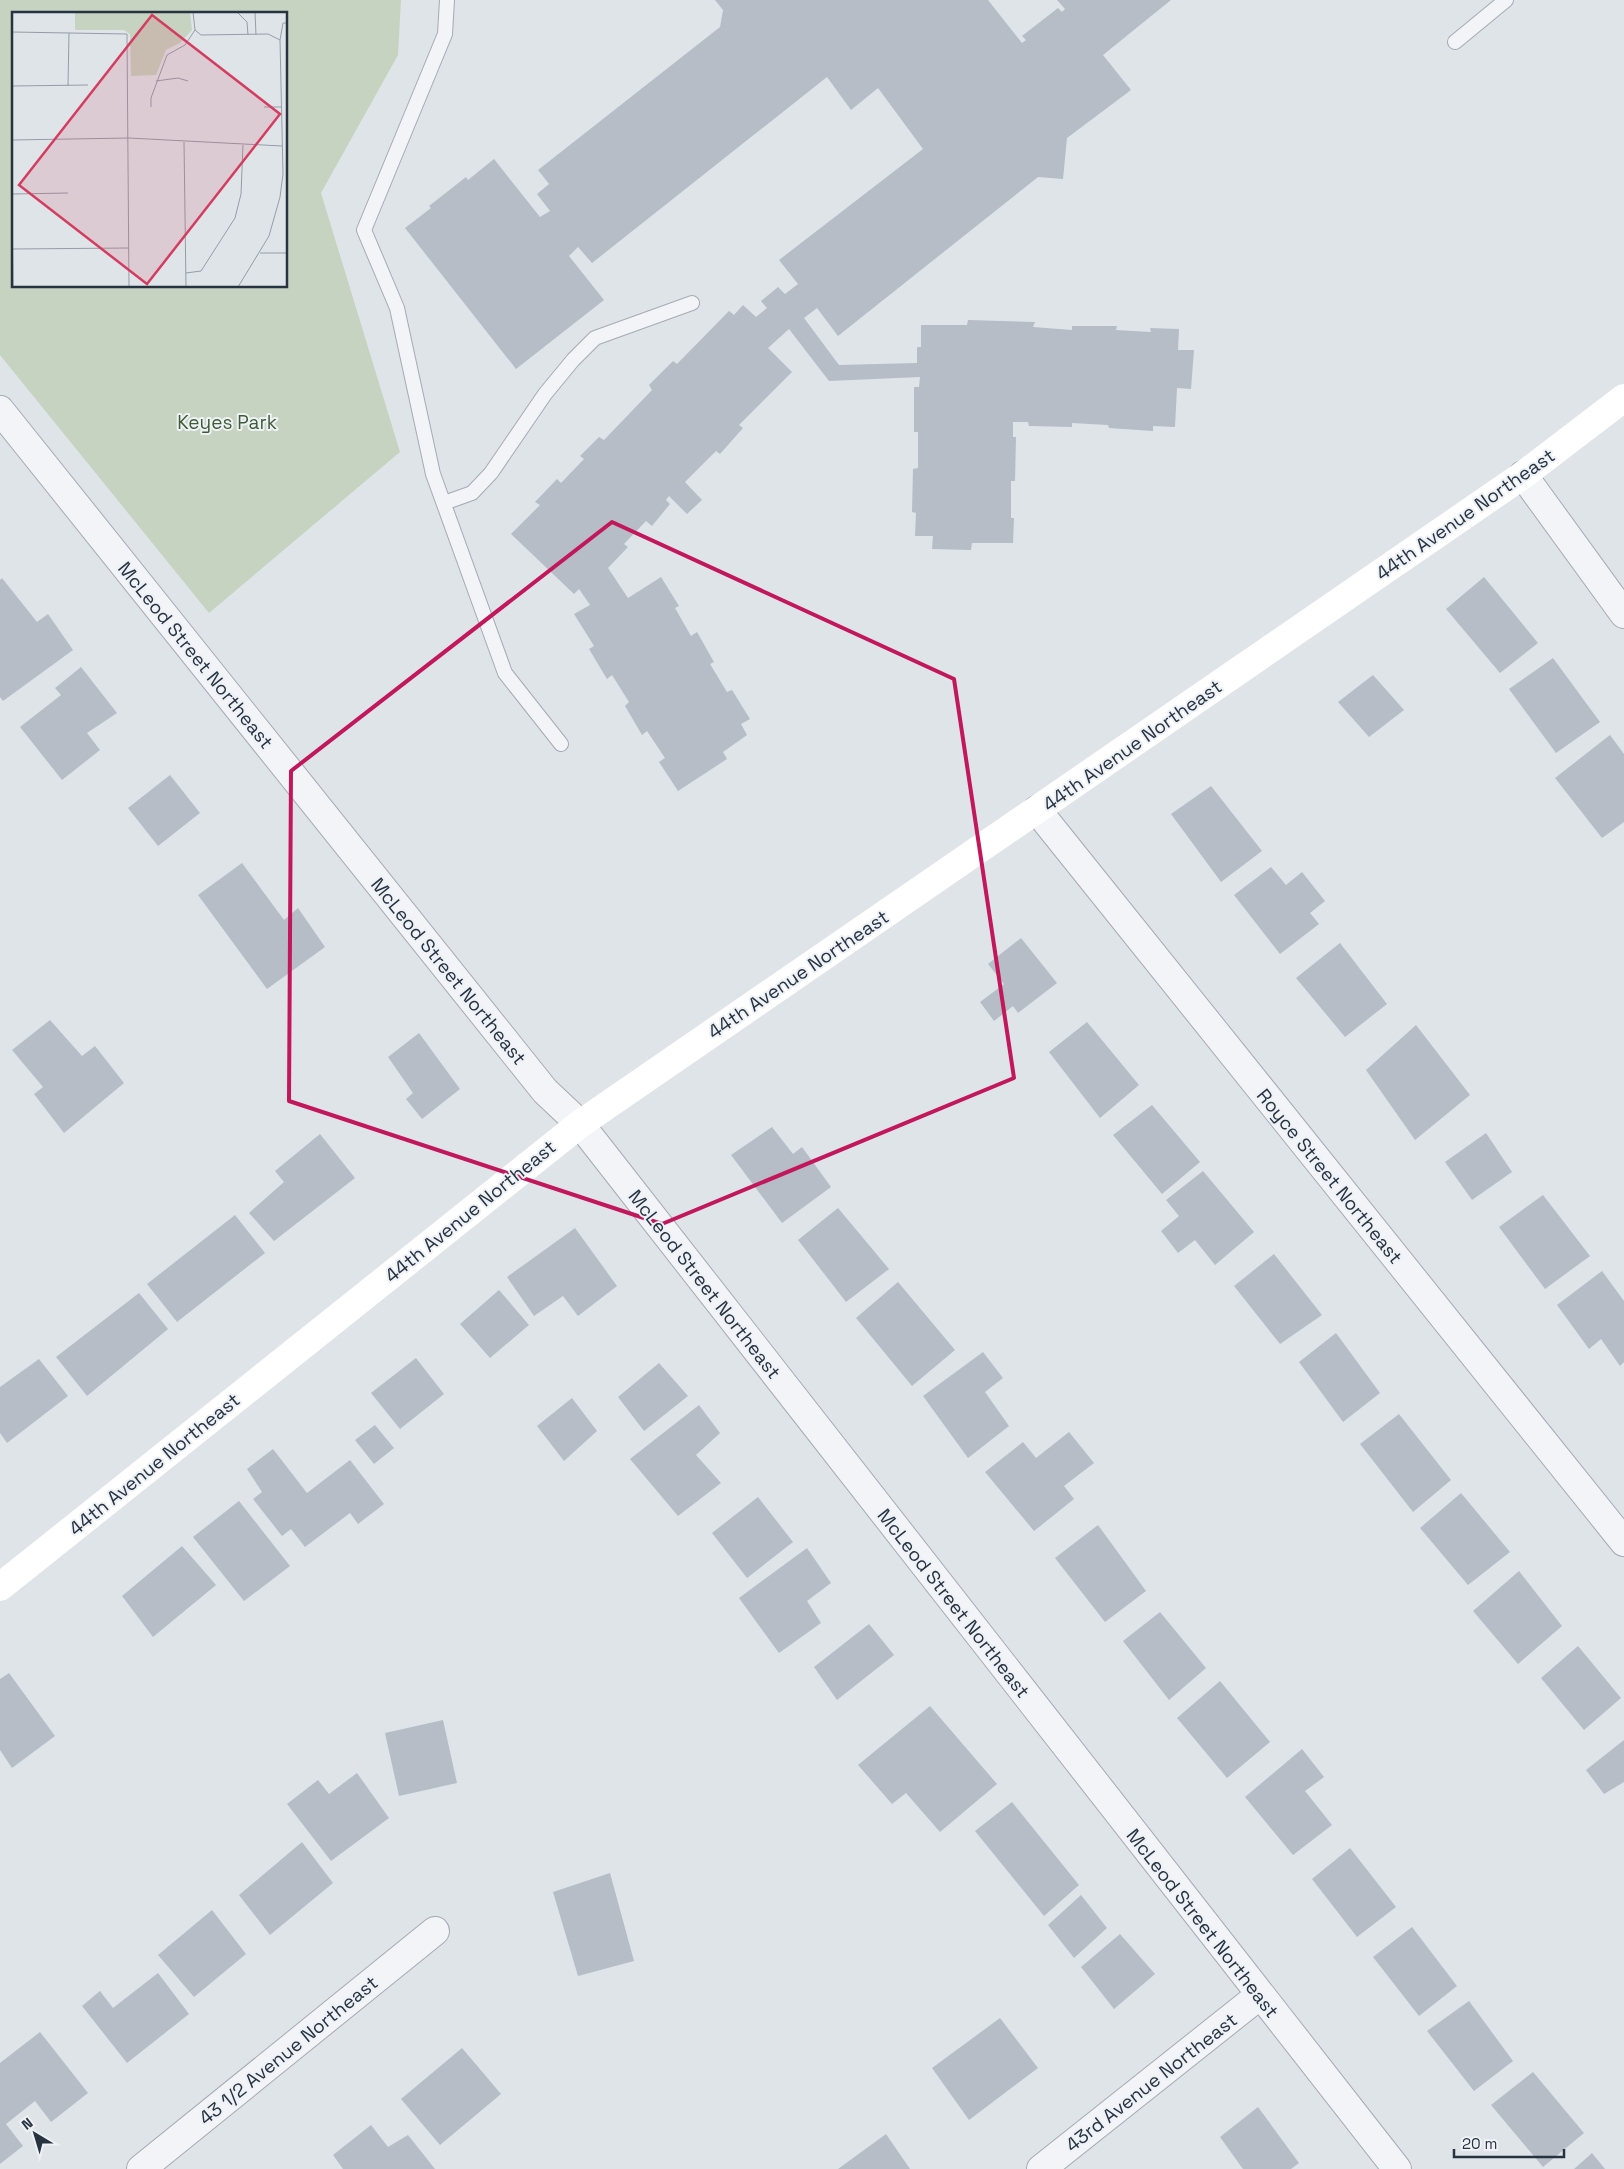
<svg xmlns="http://www.w3.org/2000/svg" width="1624" height="2169" viewBox="0 0 1624 2169" font-family="'Space Grotesk',sans-serif">
  <style>
    .green { fill: #c6d3c0; fill-rule: evenodd }
    .building { fill: #b6bdc6 }
    .lines { fill: none; stroke-linecap: round; stroke-linejoin: round }
    .lane-casing { stroke: #a4abb3; stroke-width: 16 }
    .street-casing { stroke: #a4abb3; stroke-width: 30 }
    .lane { stroke: #f2f4f7; stroke-width: 14 }
    .street { stroke: #f2f4f7; stroke-width: 28 }
    .secondary { stroke: #fff; stroke-width: 28 }
    .marked { fill: none; stroke: #c2185b; stroke-width: 4; stroke-linejoin: round }
    .labels { text-anchor: middle; stroke-width: 4; stroke-linejoin: round; paint-order: stroke }
    .park-label { font-size: 19px; fill: #3f5d34; stroke: #eef2f6 }
    .street-label { font-size: 19px; fill: #273341; stroke: #eef2f6 }
    .inset-road { fill: none; stroke: #959da6; stroke-width: 1 }
    .view { fill: #d43d60; fill-opacity: 0.15; stroke: #d43d60; stroke-width: 2.5 }
    .inset-edge { fill: none; stroke: #273341; stroke-width: 2.5 }
  </style>
  <rect width="100%" height="100%" fill="#dfe4e9"/>
  <path class="green" d="M0,0H401L398,55L321,193L400,452L209,613L0,355ZM14,14H286V286H14Z"/>
  <path class="building" d="M715,0H988L1022,43L1026,40L1022,36L1058,8L1062,12L1065,9L1057,0H1171L1103,55L1131,90L1067,138L1063,179L1038,177L838,336L817,308L804,318L839,365L917,363V347H921V325H967L968,320L1035,322L1033,327L1072,330V326H1117L1116,330L1151,332L1150,328L1179,329L1178,350H1194L1191,389L1177,388L1175,427L1153,426V431L1109,428L1108,425L1072,423V427L1029,426L1028,422H1013V437H1016L1015,481H1011V518H1014L1013,543H972L971,550L932,549L933,536H915L916,513L912,512L913,469L918,468V432H914V387H919L920,377L829,381L789,329L768,348L792,372L739,425L743,428L720,454L716,451L685,482L702,500L687,514L669,496L666,500L670,504L652,526L646,521L624,544L628,547L608,568L628,598L661,577L679,606L675,608L691,636L697,632L714,662L710,664L727,692L732,690L750,719L741,724L747,735L723,752L727,759L678,791L659,762L665,758L647,731L642,735L625,706L629,702L612,675L607,679L589,649L594,646L574,614L590,605L579,589L574,594L511,534L540,505L535,502L557,479L561,483L584,459L580,456L599,437L604,440L652,390L649,385L673,361L677,364L729,311L734,315L743,305L756,317L767,308L761,301L778,287L785,294L798,284L779,260L923,149L878,88L851,110L827,77L592,263L578,247L569,256L604,300L516,369L405,228L431,208L429,206L466,177L468,180L494,159L540,217L550,211L537,194L549,184L538,170L720,27L723,10Z
    M1484,577L1538,643L1500,673L1446,609Z
    M2,578L37,622L48,614L73,650L3,701L0,697V580Z
    M1553,658L1600,722L1556,753L1509,689Z
    M81,667L117,713L87,733L100,750L62,780L20,727L61,695L55,688Z
    M1373,675L1404,710L1369,737L1338,702Z
    M1610,735L1624,754V822L1602,838L1555,778Z
    M170,775L200,813L158,846L128,808Z
    M1211,786L1262,851L1221,882L1171,814Z
    M242,863L284,920L298,908L325,947L267,989L198,895Z
    M1271,867L1286,885L1302,872L1325,901L1310,913L1319,924L1280,954L1234,895Z
    M1021,938L1057,983L1018,1013L1013,1006L994,1021L980,1002L1004,984L988,964Z
    M1340,943L1387,1004L1345,1037L1296,978Z
    M50,1020L82,1056L95,1046L124,1083L64,1133L34,1094L43,1087L12,1050Z
    M1087,1022L1139,1085L1100,1118L1049,1052Z
    M1416,1025L1470,1095L1415,1140L1366,1070Z
    M419,1033L460,1089L422,1119L406,1099L413,1093L388,1057Z
    M1152,1105L1200,1162L1162,1194L1113,1135Z
    M772,1127L793,1154L802,1147L831,1187L782,1223L731,1155Z
    M1486,1133L1512,1172L1472,1200L1445,1162Z
    M320,1134L355,1178L274,1241L249,1213L284,1182L275,1171Z
    M1203,1171L1254,1232L1215,1265L1195,1240L1178,1253L1161,1231L1179,1216L1166,1200Z
    M1543,1195L1590,1256L1545,1289L1499,1227Z
    M838,1208L889,1269L846,1302L798,1240Z
    M235,1215L265,1253L177,1322L147,1284Z
    M575,1228L617,1286L578,1316L563,1296L534,1316L507,1277Z
    M1274,1254L1322,1315L1280,1344L1234,1286Z
    M1602,1271L1624,1301V1362L1620,1366L1601,1339L1589,1349L1557,1305Z
    M898,1282L955,1350L912,1386L856,1318Z
    M499,1290L529,1325L490,1358L460,1324Z
    M139,1293L168,1329L87,1396L56,1357Z
    M1336,1333L1380,1393L1343,1422L1299,1362Z
    M983,1352L1003,1378L985,1392L1009,1426L968,1458L923,1396Z
    M416,1358L444,1394L400,1429L371,1393Z
    M39,1359L68,1396L7,1443L0,1433V1387Z
    M659,1363L688,1396L644,1431L618,1397Z
    M572,1398L597,1431L564,1461L537,1426Z
    M699,1405L720,1433L696,1455L721,1483L678,1516L630,1459Z
    M1399,1414L1451,1480L1413,1512L1360,1444Z
    M375,1425L394,1448L374,1464L355,1440Z
    M1069,1432L1094,1463L1064,1486L1074,1499L1034,1531L985,1472L1023,1442L1036,1458Z
    M273,1449L307,1493L350,1460L384,1504L358,1524L350,1513L305,1547L291,1529L282,1536L253,1499L262,1492L247,1469Z
    M1461,1493L1510,1552L1468,1585L1420,1528Z
    M758,1497L793,1542L747,1578L712,1533Z
    M239,1501L290,1566L244,1601L193,1537Z
    M1098,1525L1146,1591L1105,1622L1055,1558Z
    M182,1546L216,1585L153,1637L122,1596Z
    M807,1548L831,1583L807,1601L821,1623L779,1653L739,1598Z
    M1519,1571L1562,1626L1518,1664L1473,1611Z
    M1160,1612L1206,1668L1169,1700L1123,1641Z
    M869,1624L894,1655L837,1700L814,1667Z
    M1578,1646L1621,1698L1584,1730L1541,1678Z
    M9,1673L55,1736L12,1768L0,1750V1679Z
    M1220,1681L1270,1742L1227,1778L1177,1718Z
    M930,1706L997,1784L940,1832L906,1793L892,1804L858,1765Z
    M443,1720L457,1783L399,1796L385,1733Z
    M1624,1740V1782L1604,1794L1586,1770Z
    M1302,1749L1324,1777L1305,1791L1332,1825L1293,1855L1245,1797Z
    M357,1773L389,1818L331,1861L287,1804L318,1780L329,1794Z
    M1012,1802L1079,1885L1044,1916L975,1831Z
    M302,1842L333,1883L270,1935L239,1895Z
    M1350,1848L1396,1907L1357,1937L1312,1879Z
    M610,1873L634,1961L578,1976L553,1892Z
    M1081,1895L1107,1928L1074,1958L1048,1925Z
    M212,1910L246,1954L194,1997L158,1955Z
    M1412,1927L1457,1986L1419,2016L1373,1957Z
    M1120,1934L1155,1974L1114,2009L1081,1967Z
    M158,1973L189,2014L127,2063L82,2006L100,1991L113,2008Z
    M1469,2001L1513,2061L1474,2091L1427,2031Z
    M1000,2018L1038,2068L969,2120L932,2068Z
    M40,2032L88,2093L51,2122L35,2101L6,2124L23,2146L0,2164V2063Z
    M462,2048L501,2094L440,2145L401,2099Z
    M1533,2072L1584,2133L1543,2167L1491,2105Z
    M1258,2107L1299,2163L1291,2169H1243L1220,2137Z
    M371,2125L388,2147L408,2135L435,2169H343L333,2155Z
    M886,2134L910,2169H838Z
    M1592,2153L1605,2169H1574Z"/>
  <g class="lines">
    <defs>
      <path id="lane" d="M447,0L445,34L364,230L397,308L433,474L505,673L561,744
        M1455,42L1506,0
        M444,503L472,493L491,473L545,394L573,360L595,338L692,303"/>
      <path id="street" d="M0,410L545,1091L580,1124L1397,2169
        M1523,475L1624,614
        M1037,810L1624,1542
        M141,2169L435,1931
        M1041,2169L1260,1995"/>
    </defs>
    <use href="#lane" class="lane-casing"/>
    <use href="#street" class="street-casing"/>
    <use href="#lane" class="lane"/>
    <use href="#street" class="street"/>
    <path class="secondary" d="M0,1587L580,1124L1523,475L1624,398"/>
  </g>
  <path class="marked" d="M612,522L954,679L1014,1078L662,1224L289,1101L291,771Z"/>
  <g class="labels">
    <g class="park-label">
      <text x="227" y="429">Keyes Park</text>
    </g>
    <g class="street-label">
      <text transform="translate(1465 514) rotate(-35)" y="7">44th Avenue Northeast</text>
      <text transform="translate(196 655) rotate(51)" y="7">McLeod Street Northeast</text>
      <text transform="translate(1132 745) rotate(-35)" y="7">44th Avenue Northeast</text>
      <text transform="translate(449 971) rotate(51)" y="7">McLeod Street Northeast</text>
      <text transform="translate(798 974) rotate(-34)" y="7">44th Avenue Northeast</text>
      <text transform="translate(1330 1176) rotate(51)" y="7">Royce Street Northeast</text>
      <text transform="translate(470 1211) rotate(-39)" y="7">44th Avenue Northeast</text>
      <text transform="translate(705 1284) rotate(52)" y="7">McLeod Street Northeast</text>
      <text transform="translate(154 1464) rotate(-39)" y="7">44th Avenue Northeast</text>
      <text transform="translate(954 1603) rotate(52)" y="7">McLeod Street Northeast</text>
      <text transform="translate(1203 1923) rotate(52)" y="7">McLeod Street Northeast</text>
      <text transform="translate(288 2050) rotate(-39)" y="7">43 1/2 Avenue Northeast</text>
      <text transform="translate(1151 2082) rotate(-38)" y="7">43rd Avenue Northeast</text>
    </g>
  </g>
  <g transform="translate(12 12)">
    <rect width="275" height="275" fill="#dfe4e9"/>
    <path d="M63,0H178L180,18L168,31L154,38L144,63L119,64L118,22L112,18H63Z" fill="#c6d3c0"/>
    <path class="inset-road" d="M181,0L183,18L189,23L256,22L268,28L271,162L268,185L257,224L226,275M225,0L235,10L236,23M243,0L244,23M0,20L115,22L117,275M268,28L271,11H275M144,69L166,66L176,69M0,74L76,73M56,74L57,21M139,95V86L155,43L173,33L183,18M252,95H269M0,128L117,126L270,134M172,130L174,275M0,182L1,275M0,182L56,181M0,237L117,236M248,241H275M174,261L189,259L223,206L229,182L231,133"/>
    <path class="view" d="M140,3L268,102L135,272L7,173Z"/>
    <rect width="275" height="275" class="inset-edge"/>
  </g>
  <g transform="translate(35 2134) rotate(322)" stroke="#eef2f6" stroke-width="4" paint-order="stroke">
  <path d="M0-4L9 19L0 12L-9 19Z" fill="#273341"/>
  <text y="-8" font-size="14" font-weight="bold" text-anchor="middle" fill="#273341">N</text>
  </g>
  <path d="M1454 2149v8h110v-8" fill="none" stroke="#273341" stroke-width="2.5"/>
  <text x="1462" y="2149" font-size="15" fill="#273341" stroke="#eef2f6" stroke-width="4" paint-order="stroke">20 m</text>
</svg>
